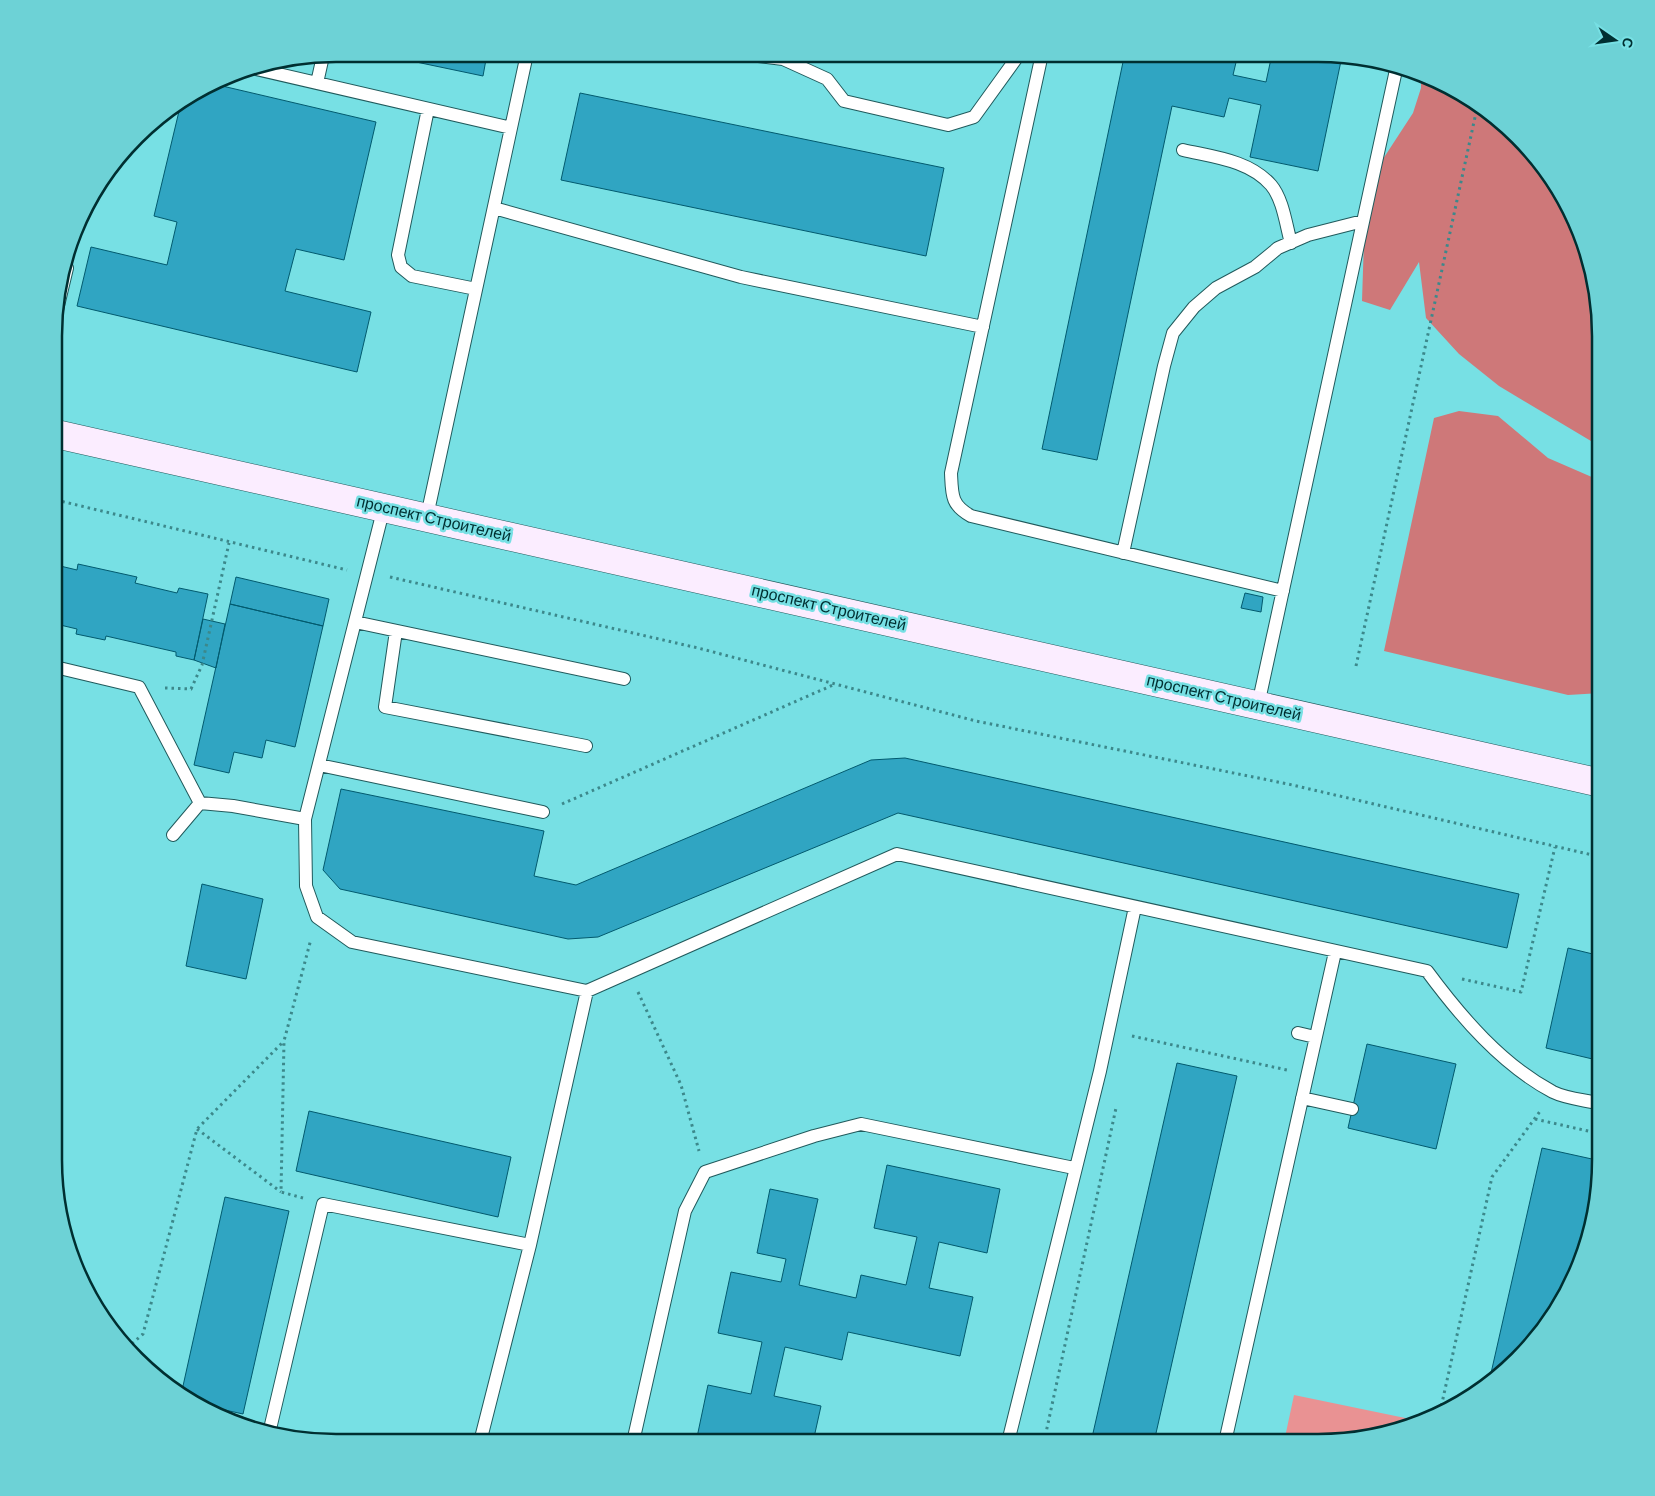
<svg xmlns="http://www.w3.org/2000/svg" width="1655" height="1496" viewBox="0 0 1655 1496" font-family="Barlow,sans-serif">
  <style>
    .green { fill: #e99293 }
    .forest { fill: #ce7879 }
    .building { fill: #30a5c2; stroke: #025a6e }
    .lines { fill: none; stroke-linecap: round; stroke-linejoin: round }
    .service-casing { stroke: #215a5c; stroke-width: 14 }
    .secondary-casing { stroke: #215a5c; stroke-width: 29 }
    .path { stroke: #3c888b; stroke-width: 3; stroke-dasharray: 2.5 4; stroke-linecap: butt }
    .service { stroke: #fff; stroke-width: 12 }
    .secondary { stroke: #fbedff; stroke-width: 28 }
    .labels { text-anchor: middle; stroke-width: 5; stroke-linejoin: round; paint-order: stroke }
    .street-label { font-size: 16px; fill: #002f31; stroke: #77e0e4 }
    .rim { fill: none; stroke: #002f31; stroke-width: 2.5 }
  </style>
  <rect width="100%" height="100%" fill="#77e0e4"/>
  <path class="green" d="M1294,1395L1410,1419L1409,1425L1337,1442H1284Z"/>
  <path class="forest" d="M1421,77L1444,83L1531,150L1580,228L1595,296L1590,303L1597,302L1601,318V447L1499,386L1459,354L1426,318L1419,262L1390,310L1362,301L1364,240L1383,159L1413,113L1421,88Z
    M1459,411L1498,416L1548,458L1601,481V693L1568,695L1384,651L1434,418Z"/>
  <path class="building" d="M378,54H487L483,76Z
    M1104,54H1238L1233,75L1266,82L1272,54L1342,56L1318,171L1250,157L1261,105L1229,98L1224,117L1172,106L1097,460L1042,449L1123,62L1103,58Z
    M218,85L376,122L344,260L296,249L285,291L371,312L357,372L77,306L91,247L167,265L177,222L154,216L180,107Z
    M580,93L944,168L926,256L561,180Z
    M78,564L137,577L135,583L177,593L179,588L208,594L194,660L176,656V652L106,636L105,640L76,634L77,629L56,624V565L77,570Z
    M236,577L329,599L323,626L230,604Z
    M1245,593L1263,597L1261,612L1241,608Z
    M230,604L323,626L295,747L266,740L262,758L234,752L229,773L194,765Z
    M203,619L225,624L216,668L194,660Z
    M905,758L1519,894L1507,948L898,813L598,937L568,939L340,889L323,870L341,789L544,831L534,876L576,885L871,760Z
    M202,884L263,899L246,979L186,966Z
    M1568,948L1601,956V1061L1546,1048Z
    M1367,1044L1456,1064L1436,1149L1348,1128Z
    M1177,1063L1237,1076L1154,1442H1091Z
    M309,1111L511,1157L498,1217L296,1171Z
    M1542,1148L1601,1161L1575,1276L1572,1284L1505,1372L1489,1382Z
    M887,1165L1000,1189L987,1253L939,1242L929,1288L973,1297L960,1356L848,1332L842,1360L785,1347L774,1396L821,1406L813,1442H696L708,1385L751,1394L762,1342L718,1333L731,1272L781,1282L786,1259L757,1253L770,1189L818,1199L799,1285L856,1298L861,1275L906,1285L917,1237L874,1228Z
    M225,1197L289,1211L243,1414L198,1404L181,1395Z"/>
  <g class="lines">
    <defs>
      <path id="service" d="M742,54L783,59L827,79L844,101L948,125L974,117L1018,56
        M1042,54L951,473C952,495 951,505 971,516L1283,591
        M252,68L511,128
        M317,83L323,56
        M428,109L398,255L401,267L412,276L476,289
        M1183,150C1213,157 1249,160 1271,185C1283,199 1286,225 1291,243
        M494,208L741,277L983,327
        M56,314L67,268
        M384,507L305,819L306,886L317,917L352,942L587,991L897,854L1427,971C1461,1017 1502,1065 1553,1092C1567,1099 1586,1100 1601,1104
        M427,516L527,54
        M1123,553L1164,366L1173,333L1194,307L1216,288L1255,267L1278,248L1308,235L1363,221
        M355,622L624,679
        M396,631L385,707L586,746
        M55,667L139,687L200,803L233,806L305,819
        M1258,705L1396,70
        M319,765L543,812
        M173,835L200,803
        M1298,1033L1315,1037
        M1302,1098L1352,1109
        M270,1429L323,1204L530,1245
        M480,1442L530,1245L587,991
        M633,1442L685,1211L705,1172L814,1136L861,1124L1074,1168
        M1008,1442L1100,1071L1135,907
        M1225,1442L1335,952"/>
      <path id="secondary" d="M56,434L1601,783"/>
    </defs>
    <use href="#service" class="service-casing"/>
    <use href="#secondary" class="secondary-casing"/>
    <path class="path" d="M56,500L347,570
      M390,577L698,648L976,721L1288,784L1601,857
      M1356,666L1477,108
      M165,688L191,689L202,665L229,543
      M562,804L833,685
      M1462,979L1521,992L1555,847
      M638,992L681,1085L699,1151
      M1132,1036L1287,1070
      M1535,1119L1601,1134
      M197,1129L281,1192
      M303,1198L281,1192L284,1041L311,939
      M127,1348L143,1334L197,1129L284,1041
      M1440,1412L1492,1177L1541,1110
      M1044,1442L1116,1108"/>
    <use href="#service" class="service"/>
    <use href="#secondary" class="secondary"/>
  </g>
  <g class="labels">
    <g class="street-label">
      <text transform="translate(434 518) rotate(13)" y="6">проспект Строителей</text>
      <text transform="translate(829 607) rotate(13)" y="6">проспект Строителей</text>
      <text transform="translate(1224 697) rotate(13)" y="6">проспект Строителей</text>
    </g>
  </g>
  <path d="M0 0H1655V1496H0ZM336 62H1318A274 274 0 0 1 1592 336V1160A274 274 0 0 1 1318 1434H336A274 274 0 0 1 62 1160V336A274 274 0 0 1 336 62Z" fill="#6dd2d6" fill-rule="evenodd"/>
  <path class="rim" d="M336 62H1318A274 274 0 0 1 1592 336V1160A274 274 0 0 1 1318 1434H336A274 274 0 0 1 62 1160V336A274 274 0 0 1 336 62Z"/>
  <g transform="translate(1615 40) rotate(103)" stroke="#77e0e4" stroke-width="4" paint-order="stroke">
  <path d="M0-4L9 19L0 12L-9 19Z" fill="#002f31"/>
  <text y="-8" font-size="14" font-weight="bold" text-anchor="middle" fill="#002f31">С</text>
  </g>
</svg>
